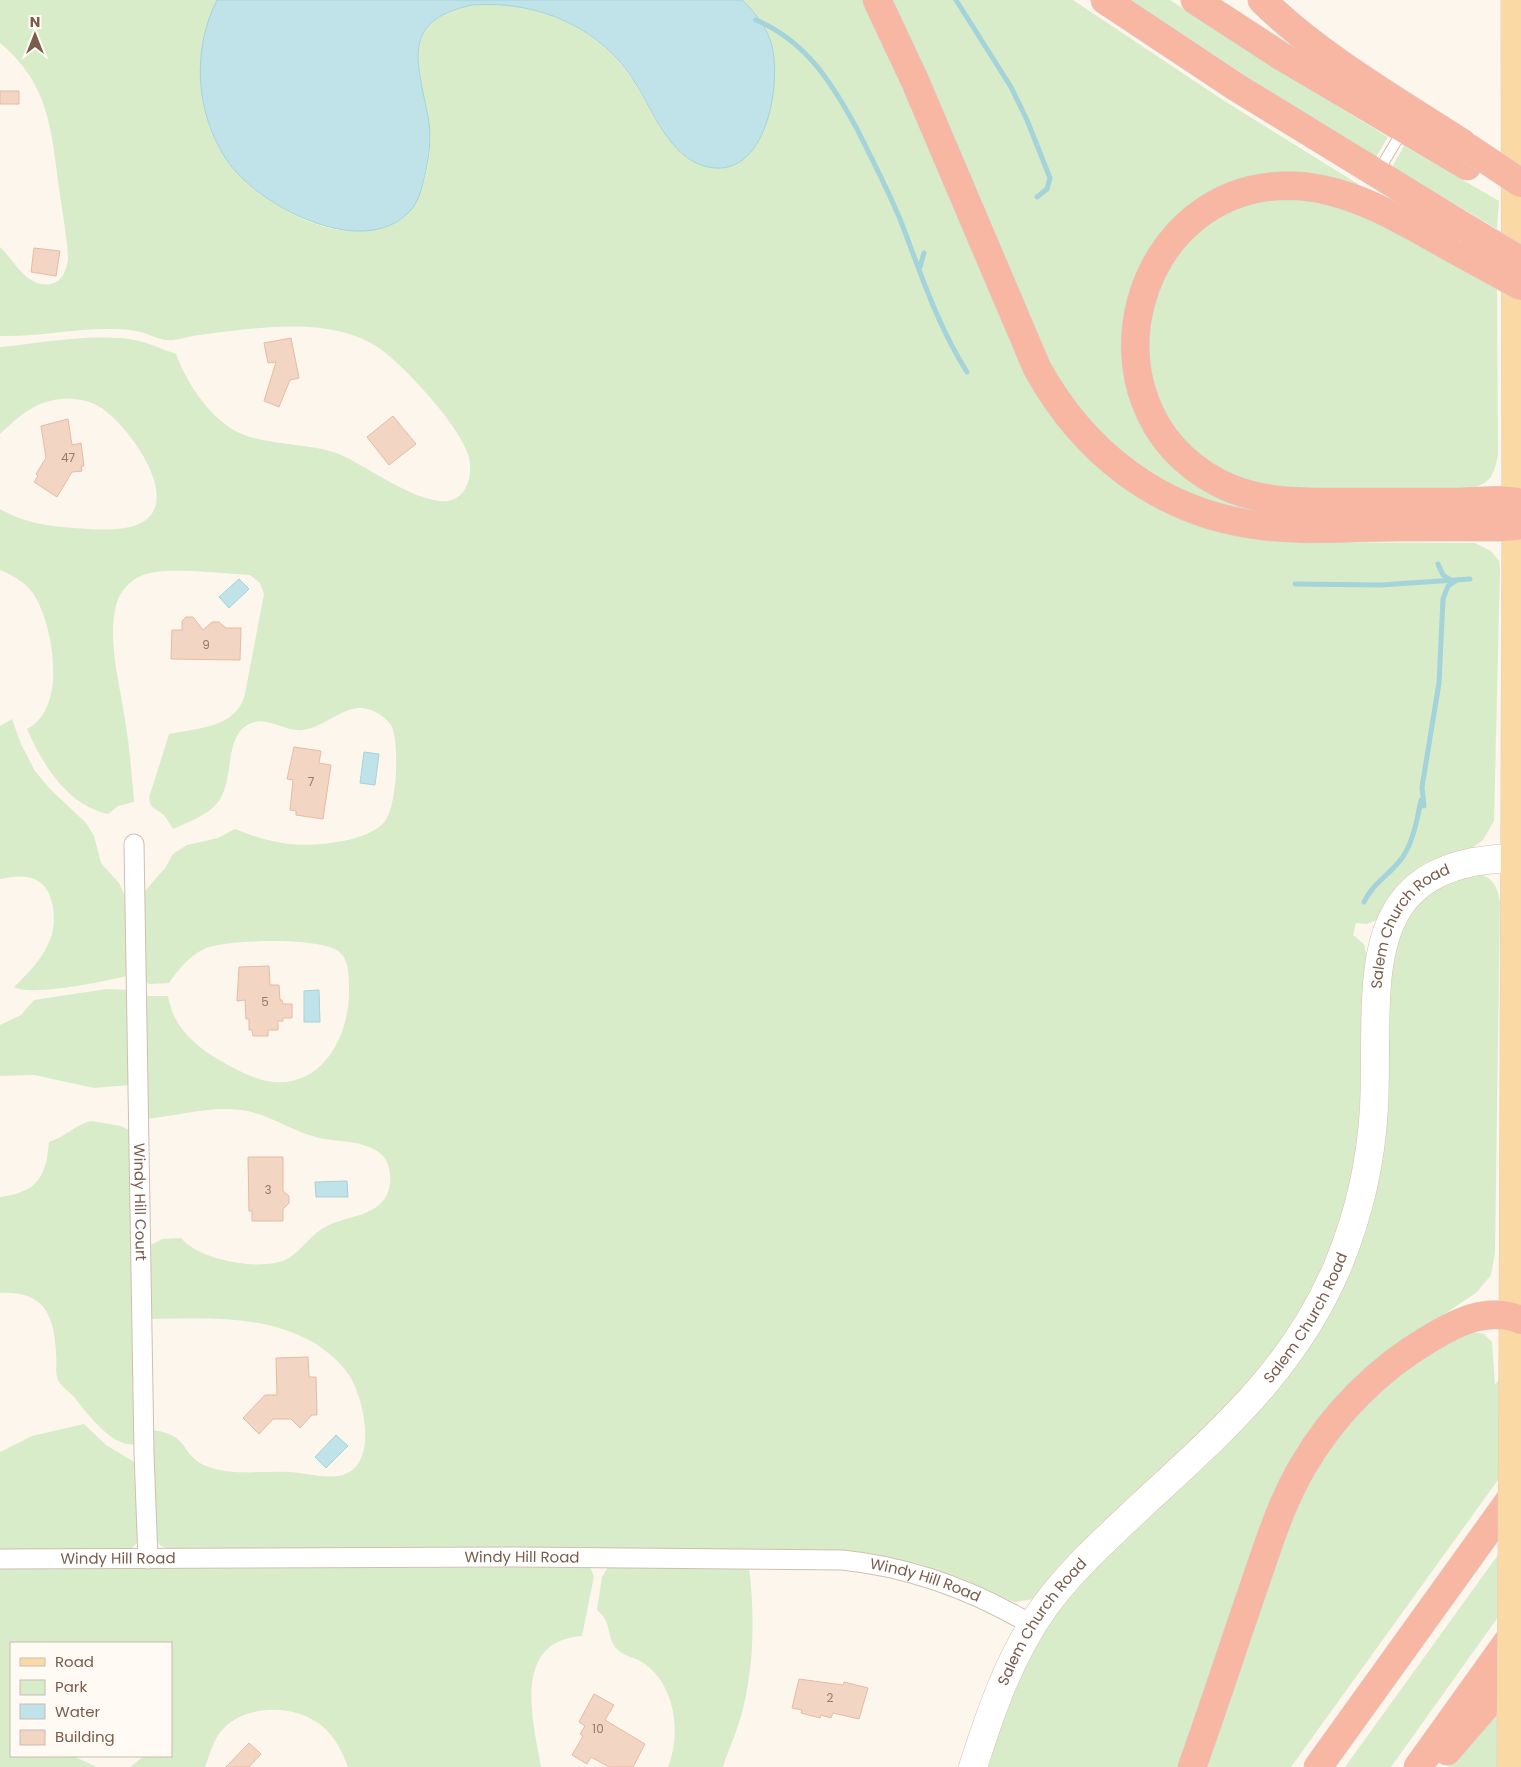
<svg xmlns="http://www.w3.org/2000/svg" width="1521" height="1767" viewBox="0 0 1521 1767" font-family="Poppins,sans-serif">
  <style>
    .green { fill: #d8ecc9 }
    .water { fill: #bfe3e8; stroke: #a5d3da }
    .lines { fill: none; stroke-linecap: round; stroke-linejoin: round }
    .stream { stroke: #a5d3da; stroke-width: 5 }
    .building { fill: #f3d5c3; stroke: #e6bba3 }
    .lane-casing { stroke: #d1beb0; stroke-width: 12 }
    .street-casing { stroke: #d1beb0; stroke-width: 21 }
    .secondary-casing { stroke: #d6c0b0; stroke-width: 29 }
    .primary-casing { stroke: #dad1cd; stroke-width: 29 }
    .highway-casing { stroke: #dad1cd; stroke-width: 29 }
    .lane { stroke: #fff; stroke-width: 10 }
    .street { stroke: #fff; stroke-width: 19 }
    .secondary { stroke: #fff; stroke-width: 28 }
    .primary { stroke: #fbd9a5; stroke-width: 28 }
    .highway { stroke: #f7b7a3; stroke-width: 28 }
    .primary-bridge-casing { stroke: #dad1cd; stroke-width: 29; stroke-linecap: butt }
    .highway-bridge-casing { stroke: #dad1cd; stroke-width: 29; stroke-linecap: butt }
    .primary-bridge { stroke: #fbd9a5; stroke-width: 28 }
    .highway-bridge { stroke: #f7b7a3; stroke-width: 28 }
    .labels { text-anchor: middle; stroke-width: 4; stroke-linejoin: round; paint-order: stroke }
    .number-label { font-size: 12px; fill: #987a6a }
    .street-label { font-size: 15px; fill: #7a5c4d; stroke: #fffaf3 }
  </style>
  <rect width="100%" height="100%" fill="#fdf6ec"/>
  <path class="green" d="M0,0H217C193,51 194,111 226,159C246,190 298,222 334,229C349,232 365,230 380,226C389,224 399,221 405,214C428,190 434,148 428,117C418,63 400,21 472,5C538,0 601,28 635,84C651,110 672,158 704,166C739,175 750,153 761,125C773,96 779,74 771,42C766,25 755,12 742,0H866L1041,396L1228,532L1280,542L1475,543L1491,551L1499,561L1500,569L1494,821L1483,840L1377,920L1367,924L1356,923L1353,935L1364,944L1367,957L1362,1107L1354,1172L1339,1229L1310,1296L1262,1370L1034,1599L1014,1602L963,1579L920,1564L853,1551L518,1547L170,1549L161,1546L157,1541L151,1430C191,1434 179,1454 206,1466C230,1476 263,1471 289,1472C305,1473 322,1478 338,1476C380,1470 365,1400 349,1375C341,1363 328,1352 316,1344C265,1314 206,1318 150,1319L149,1246L162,1239L181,1238C199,1260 263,1273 289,1258C303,1249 312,1233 327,1226C348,1215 381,1217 389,1189C392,1178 390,1161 381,1154C365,1140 338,1142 319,1138C292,1132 268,1113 241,1110C209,1106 178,1116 146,1119L144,1000L148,996H168C173,1027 195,1046 221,1061C237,1070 255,1080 273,1082C323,1087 349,1035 349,993C349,979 350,959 338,951C319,937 225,939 204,949C189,956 178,970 169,983L149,984L143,978V897L145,891L165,868L173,854L187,845L218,838L235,829C252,836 270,842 289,844C314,847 369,842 385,821C397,806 400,742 391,725C385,716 373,709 362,708C342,707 324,727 303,730C286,732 270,718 255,722C222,730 236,779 218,802C207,816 188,822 173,829L164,815L151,806L149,798L169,734C197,728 237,728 245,694L264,594L260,583L250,575C224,574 165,566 143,575C130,580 120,591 116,605C107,644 121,688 126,726C130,751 132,777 134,802L118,806L108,814C67,805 43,765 27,729C67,709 54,631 36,598C28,584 15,576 0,570V509C27,525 57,527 88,529C105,530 133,531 147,519C179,492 124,420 98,406C83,397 59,397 43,403C26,409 13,422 0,434V347C44,343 92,333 135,340C149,343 162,349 176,354C187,383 206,412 232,429C258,446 308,442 339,454C367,466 417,504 447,501C457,500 463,494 467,485C471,475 471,464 468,454C457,424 413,376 388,355C340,313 258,328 199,335C189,336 177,341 167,340C159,340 149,334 141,332C133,330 123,329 114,329C76,328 38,337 0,336V247C14,260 27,289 51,284C63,281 66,270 68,259C67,235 62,211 59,187C51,128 49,84 0,43Z
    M888,0H1073L1226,102L1358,184L1356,189L1295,177L1153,250L1142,416L1293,518L1245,514L1174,490L1116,454L1054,379Z
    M1130,0H1170L1274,68L1388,137L1376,157L1244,75Z
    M1404,146L1499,201L1497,229L1392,167Z
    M1269,198L1324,201L1370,218L1497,286L1498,454C1494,478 1490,484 1465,490L1308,491L1240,481L1188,447L1167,420L1151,382L1146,330L1159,282L1188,240L1229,211Z
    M12,719L21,744L35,771L50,789L86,823L94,836L101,863L119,883L126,898L127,976C106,981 31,997 14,987C29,972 44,958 51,937C55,927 54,917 53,907C48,876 26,873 0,879V726Z
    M1480,874C1494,879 1497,887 1500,901L1495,1253L1491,1275L1477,1292L1393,1349L1341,1397L1180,1767H986L1015,1683L1033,1646L1064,1602L1323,1322L1388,998L1396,940L1412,910L1434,890L1468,875Z
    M107,989L128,990L130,1085L94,1088L34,1075L0,1076V1025L21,1015L34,1000Z
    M91,1121L121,1126L131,1131L136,1444C113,1449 87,1413 74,1397C69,1392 61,1386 58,1380C55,1373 57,1361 56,1353C54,1313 43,1291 0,1293V1197C37,1192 46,1178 49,1142C65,1137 75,1125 91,1121Z
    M1472,1332L1484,1334L1492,1342L1495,1385L1521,1349V1448L1291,1767H1199L1295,1497L1350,1415L1425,1352Z
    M84,1424L106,1445L136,1463L138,1542L131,1549H126L0,1550V1452L32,1436Z
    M1521,1523V1585L1391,1767H1345Z
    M590,1567L594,1576L582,1636C511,1641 533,1721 541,1767H348C342,1751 335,1737 322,1726C295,1704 247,1704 223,1729C213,1739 210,1755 205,1767H130L144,1756H171V1643H11V1756H73L97,1767H0V1569Z
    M608,1567L749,1568C755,1614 754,1664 743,1709C738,1729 729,1748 723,1767H668C681,1734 676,1687 645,1664C636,1657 623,1657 615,1647C606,1634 613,1624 597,1610L602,1577Z
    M1521,1676L1515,1767H1448Z"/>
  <path class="water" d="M217,0H742C755,12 765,25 771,42C783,83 766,184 704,166C670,156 653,112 636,84C602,28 539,0 472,5C399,21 418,62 428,117C432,137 429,159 424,179C421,190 418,203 410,211C363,262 256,205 226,159C195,111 192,50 217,0Z
    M239,579L249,589L229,608L219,597Z
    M364,752L379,754L375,785L360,783Z
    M319,990L320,1022H304V991Z
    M347,1181L348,1197H316L315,1182Z
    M336,1435L348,1446L326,1468L315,1457Z"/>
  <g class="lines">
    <path class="stream" d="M956,0L1011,87L1027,120L1050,178L1047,189L1037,197
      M756,20C806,41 832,83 857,129C872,159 887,188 900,219C920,271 937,325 967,372
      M920,267L924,253
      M1438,564L1443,575L1451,580
      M1295,584L1380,585L1470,579
      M1424,806L1422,787L1439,683L1443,599L1448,586L1457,580
      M1364,902C1372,885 1386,877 1398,863C1412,848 1417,821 1421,800"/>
  </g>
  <path class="building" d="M0,91H19V104H0Z
    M34,248L60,251L56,276L31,272Z
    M291,338L299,378L290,380L279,407L264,401L276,362L268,363L264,343Z
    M393,416L416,444L389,465L367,437Z
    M68,419L72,445L81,443L84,466H81L82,471L72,472L57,497L34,482L38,476L36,474L46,458L41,426Z
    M186,617H193L203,630L212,622H219L226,628H241L240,660L171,659L172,630H182V621Z
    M294,747L321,751L319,763L331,765L323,819L296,815V811L290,810L293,780L287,779Z
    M269,966L270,985H279L280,1000H282L283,1004H292V1018H283V1021H278V1030H268V1036H253L252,1030H249V1019H246L245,1000L237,1001L239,967Z
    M248,1157H283V1191L289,1196V1203L283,1209V1221H252V1211H249Z
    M308,1357L309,1377H316L317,1415H312L300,1428L291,1419H273L259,1434L243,1418L265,1395H277L276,1358Z
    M799,1679L843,1685L844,1682L868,1688L859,1719L833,1713L831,1718L821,1715L820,1718L801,1713L802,1710L792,1708Z
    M594,1694L614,1705L605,1720L645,1744L633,1767H609L591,1757L587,1764L572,1755L583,1736L580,1734L585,1726L579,1722Z
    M249,1743L261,1754L249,1767H226Z"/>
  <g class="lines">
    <defs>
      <path id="lane" d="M1378,172L1403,130"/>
      <g id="street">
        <path id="s1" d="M134,844L144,1453L148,1559"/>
        <path id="s2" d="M0,1559L518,1557L842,1560C912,1567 973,1590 1032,1625"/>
      </g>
      <g id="secondary">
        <path id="s3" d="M973,1767C991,1711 1010,1655 1045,1606C1073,1568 1109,1536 1143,1504C1224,1429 1296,1367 1339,1263C1359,1214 1371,1161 1374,1108C1380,986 1349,858 1521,858"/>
      </g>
      <path id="primary" d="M1513,1360L1516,526L1515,0"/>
      <path id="highway" d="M877,0L915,81L1037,368C1083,452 1159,512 1256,525C1303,532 1352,527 1400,527C1426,527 1453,527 1479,527C1493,527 1508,528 1521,525
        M1105,0L1236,87L1466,228
        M1195,0L1281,56L1467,166
        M1262,0C1316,54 1397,101 1462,143
        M1466,256C1414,228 1359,190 1298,186C1133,177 1072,404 1217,482C1259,505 1309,502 1356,502C1390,502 1423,502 1457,502C1475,502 1505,498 1521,503
        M1447,1751L1521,1665
        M1192,1767C1213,1709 1232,1650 1252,1592C1267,1549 1280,1505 1303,1466C1333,1414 1378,1369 1429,1339C1457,1322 1488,1306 1521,1320
        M1318,1767L1520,1486
        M1418,1767L1519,1626"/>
    </defs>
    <use href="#lane" class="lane-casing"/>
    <use href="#street" class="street-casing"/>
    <use href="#secondary" class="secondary-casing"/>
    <use href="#primary" class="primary-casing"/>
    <use href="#highway" class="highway-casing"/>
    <use href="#lane" class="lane"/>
    <use href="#street" class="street"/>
    <use href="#secondary" class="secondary"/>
    <use href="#primary" class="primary"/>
    <use href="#highway" class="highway"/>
    <defs>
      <path id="primary-bridge" d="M1511,1767L1513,1360"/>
      <path id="highway-bridge" d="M1467,147L1521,183
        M1466,228L1521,261
        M1466,256L1521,286"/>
    </defs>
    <use href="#primary-bridge" class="primary-bridge-casing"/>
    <use href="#highway-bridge" class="highway-bridge-casing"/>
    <use href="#primary-bridge" class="primary-bridge"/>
    <use href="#highway-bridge" class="highway-bridge"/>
  </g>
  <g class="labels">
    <g class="number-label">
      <text x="68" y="462">47</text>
      <text x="206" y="649">9</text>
      <text x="311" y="786">7</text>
      <text x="265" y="1006">5</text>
      <text x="268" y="1194">3</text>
      <text x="830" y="1702">2</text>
      <text x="598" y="1733">10</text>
    </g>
    <g class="street-label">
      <text dy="5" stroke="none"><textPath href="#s3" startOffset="986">Salem Church Road</textPath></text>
      <text dy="5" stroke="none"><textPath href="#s1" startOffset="358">Windy Hill Court</textPath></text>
      <text dy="5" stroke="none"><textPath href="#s3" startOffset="568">Salem Church Road</textPath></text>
      <text dy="5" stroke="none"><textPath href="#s2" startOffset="522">Windy Hill Road</textPath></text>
      <text dy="5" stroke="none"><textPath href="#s2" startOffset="118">Windy Hill Road</textPath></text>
      <text dy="5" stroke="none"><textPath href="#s2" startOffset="928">Windy Hill Road</textPath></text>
      <text dy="5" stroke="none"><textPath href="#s3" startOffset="162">Salem Church Road</textPath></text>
    </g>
  </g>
  <rect x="10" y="1642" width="162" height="115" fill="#fffaf3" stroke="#cabbb1"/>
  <rect x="20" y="1658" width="25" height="8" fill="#fbd9a5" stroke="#cabbb1"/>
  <text x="55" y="1667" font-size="15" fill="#7a5c4d">Road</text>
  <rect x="20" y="1680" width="25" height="15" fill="#d8ecc9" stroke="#cabbb1"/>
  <text x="55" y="1692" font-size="15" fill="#7a5c4d">Park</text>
  <rect x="20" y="1704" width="25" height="15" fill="#bfe3e8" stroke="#cabbb1"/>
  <text x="55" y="1717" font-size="15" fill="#7a5c4d">Water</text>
  <rect x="20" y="1730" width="25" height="15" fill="#f3d5c3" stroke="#cabbb1"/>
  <text x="55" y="1742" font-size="15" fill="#7a5c4d">Building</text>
  <g transform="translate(35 35)" stroke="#fffaf3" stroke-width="4" paint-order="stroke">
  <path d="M0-4L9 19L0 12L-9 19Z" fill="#7a5c4d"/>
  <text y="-8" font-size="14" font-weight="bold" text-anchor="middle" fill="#7a5c4d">N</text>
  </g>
</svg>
